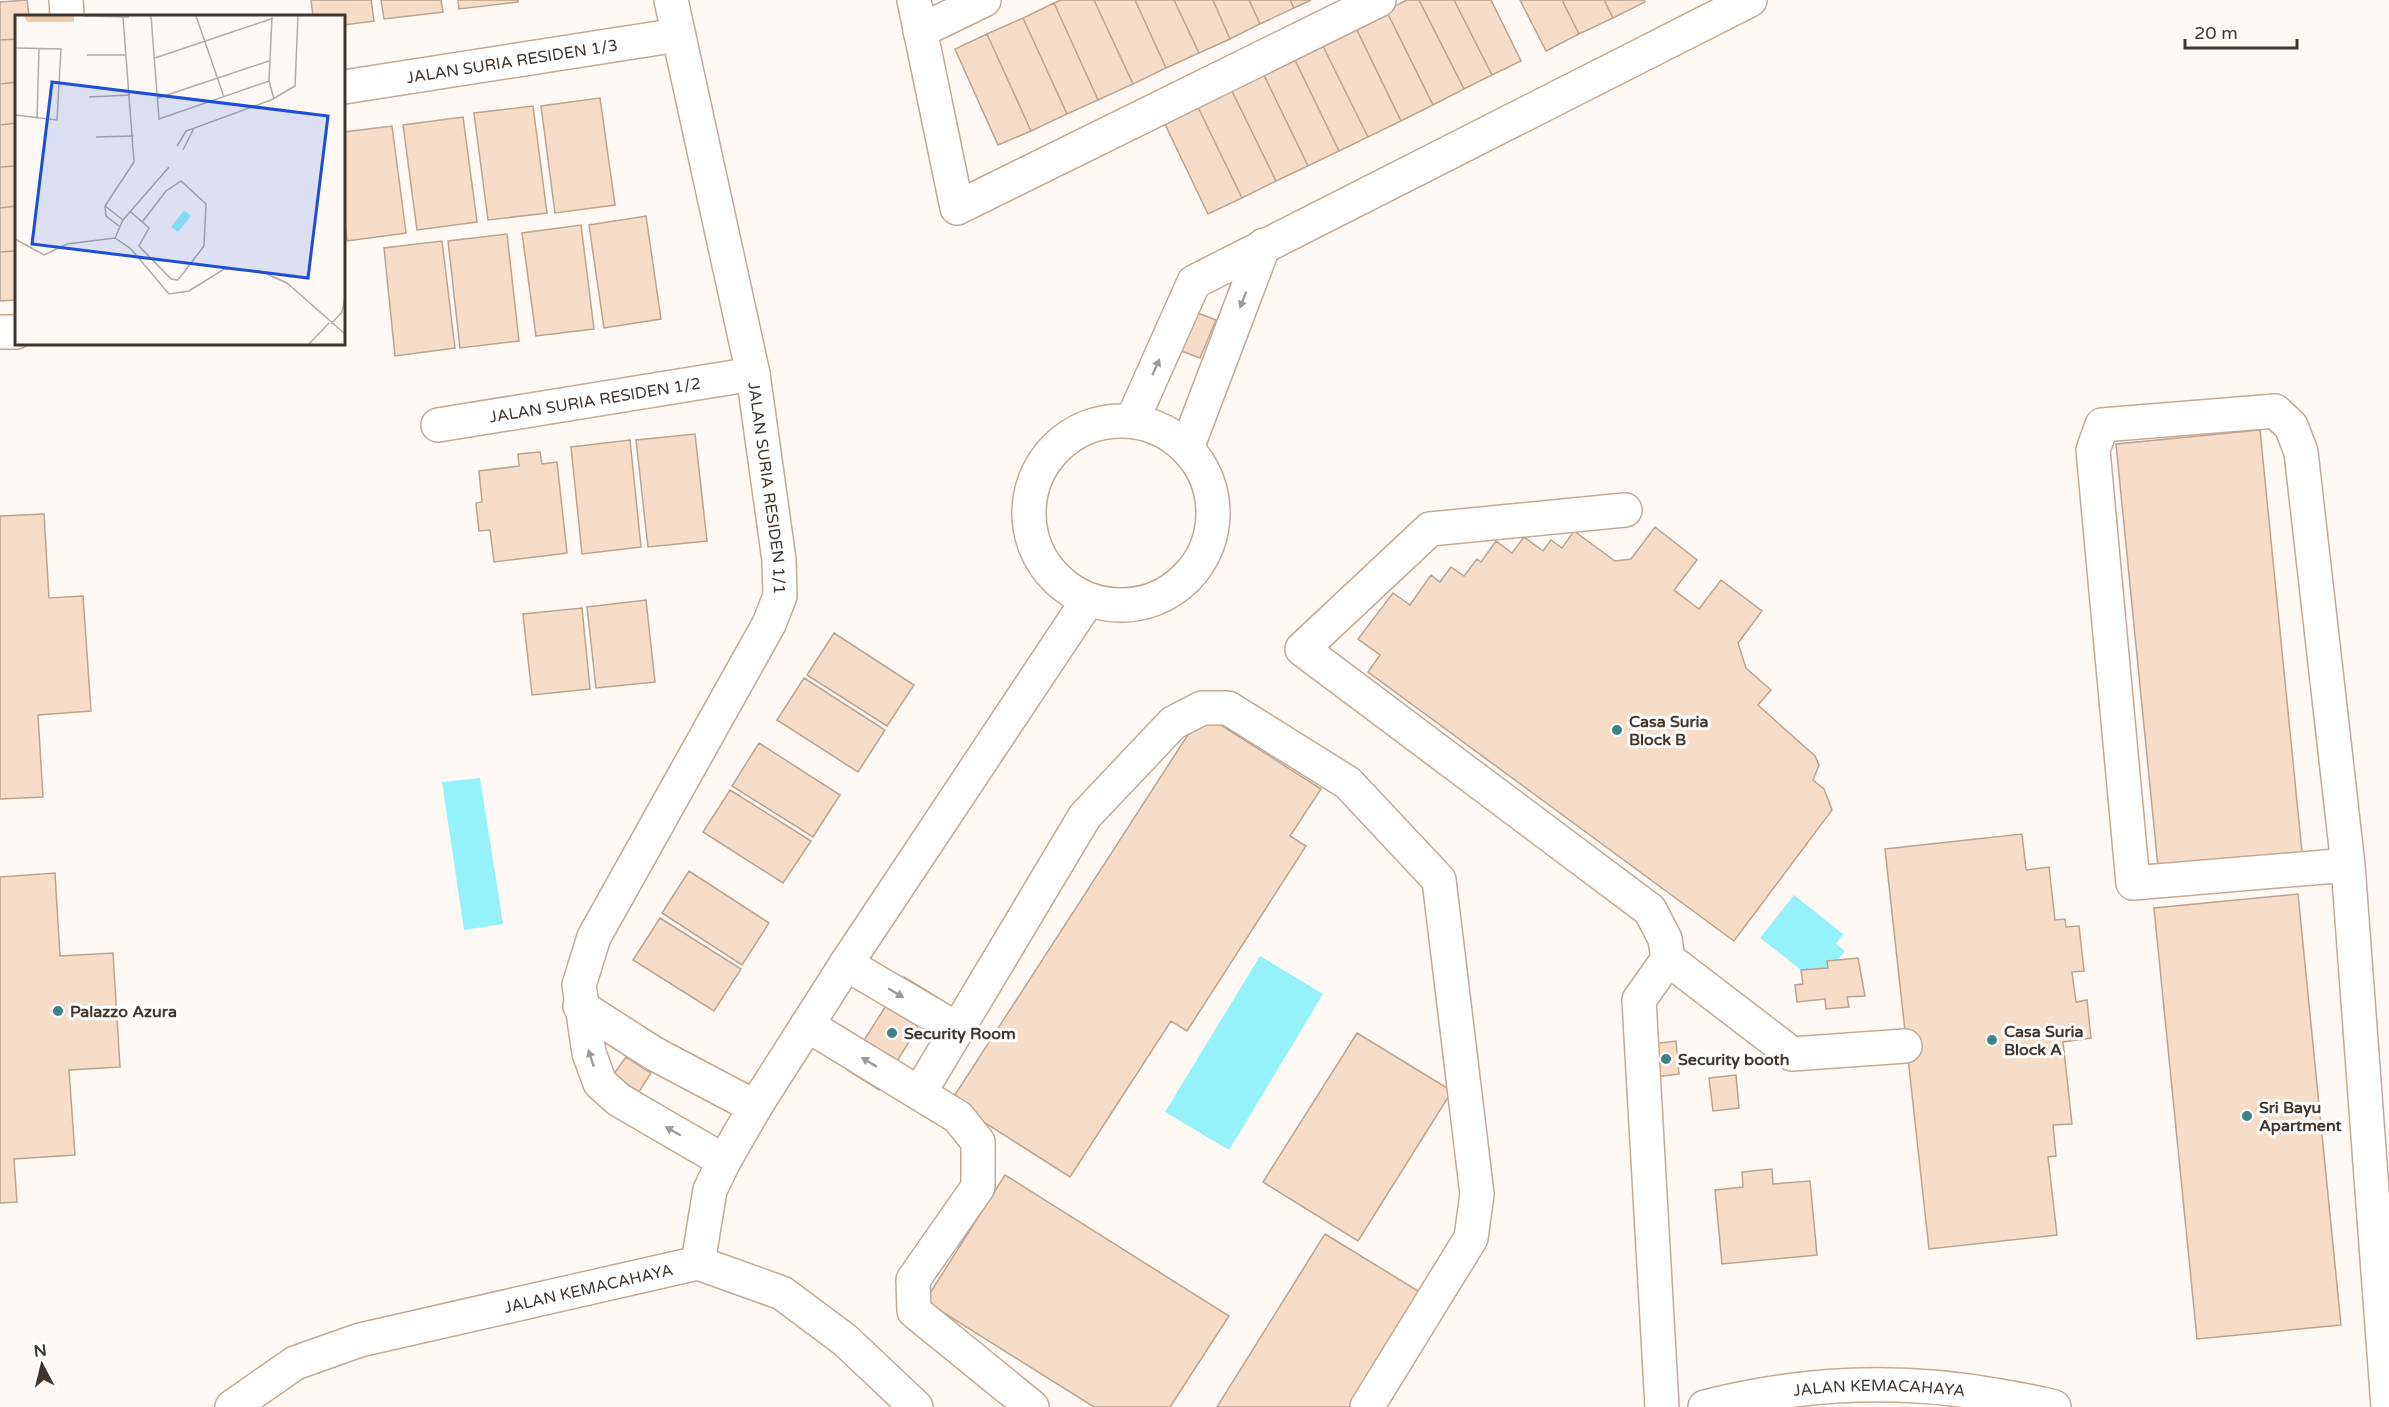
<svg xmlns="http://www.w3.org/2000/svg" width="2389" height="1407" viewBox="0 0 2389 1407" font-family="'Varela Round',sans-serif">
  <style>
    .water { fill: #95f2fa }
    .building { fill: #f7dcc7; stroke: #bda48f; stroke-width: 1.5 }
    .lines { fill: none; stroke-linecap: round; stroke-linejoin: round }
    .minor-casing { stroke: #c3aa96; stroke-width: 36 }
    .minor { stroke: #fff; stroke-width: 33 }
    .oneway { fill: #a09a96 }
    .poi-dot { fill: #3b8388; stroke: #fff; stroke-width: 2 }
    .labels { text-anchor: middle; stroke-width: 6; stroke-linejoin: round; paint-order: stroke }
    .street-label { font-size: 16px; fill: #40362d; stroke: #fff }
    .poi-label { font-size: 16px; font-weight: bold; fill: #40362d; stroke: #fff; text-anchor: start }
    .inset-road { fill: none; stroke: #b2aba5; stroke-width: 1.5 }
    .view { fill: #1d4ed8; fill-opacity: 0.15; stroke: #1d4ed8; stroke-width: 3 }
    .inset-edge { fill: none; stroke: #40362d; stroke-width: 3 }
  </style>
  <rect width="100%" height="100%" fill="#fef9f5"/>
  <path class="water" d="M480,778L503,924L464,930L442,782Z
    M1794,895L1843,934L1836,944L1845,951L1838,960L1827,961L1828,968L1801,970L1760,938Z
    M1260,956L1323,994L1229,1150L1165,1112Z"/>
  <path class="building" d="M27,0L29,16H16V39L0,40V2Z
    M311,0H371L374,21L344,25V16H313Z
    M381,0H441L443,12L384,19Z
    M458,0H518V2L459,9Z
    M1061,0H1094L1133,84L1098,100L1054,3Z
    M1094,0H1135L1166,68L1133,84Z
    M1135,0H1174L1199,53L1166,68Z
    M1174,0H1213L1230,39L1199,53Z
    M1213,0H1249L1260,24L1230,39Z
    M1249,0H1290L1294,8L1260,24Z
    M1290,0H1311L1294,8Z
    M1407,0H1419L1464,89L1433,105L1386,10Z
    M1419,0H1454L1492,75L1464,89Z
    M1454,0H1491L1521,61L1492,75Z
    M1520,0H1562L1579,34L1546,51Z
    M1562,0H1604L1613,18L1579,34Z
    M1604,0H1644L1645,2L1613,18Z
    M1054,3L1098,100L1067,114L1023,18Z
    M1386,10L1433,105L1401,121L1355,26Z
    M1023,18L1067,114L1031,131L987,34Z
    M1355,26L1401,121L1368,137L1321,42Z
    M987,34L1031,131L998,145L955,49Z
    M16,39V82L0,84V40Z
    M1321,42L1368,137L1339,151L1293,56Z
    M1293,56L1339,151L1308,166L1262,71Z
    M1262,71L1308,166L1276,181L1230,87Z
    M16,82V123L0,125V84Z
    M1230,87L1276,181L1242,198L1196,103Z
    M600,98L615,205L555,213L541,106Z
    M1196,103L1242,198L1208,214L1162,118Z
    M533,106L547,213L488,220L474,113Z
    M463,117L477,222L417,230L403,125Z
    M16,123V166L0,167V125Z
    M392,126L406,233L347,241L344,214V132Z
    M16,166V206L0,208V167Z
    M16,206V251L0,252V208Z
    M646,216L661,319L604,328L589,225Z
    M581,225L594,329L536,336L522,233Z
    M507,234L519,341L460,348L448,241Z
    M442,241L455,348L395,356L384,248Z
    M16,251V300L0,301V252Z
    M1195,312L1216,320L1200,358L1179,350Z
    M2260,430L2302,852L2158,867L2116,444Z
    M695,434L707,541L648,547L636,440Z
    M630,440L641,547L582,554L571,447Z
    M540,452L542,464L557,462L567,553L494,562L490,530L479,531L476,503L482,502L479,471L519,466L518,454Z
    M44,514L49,598L83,596L91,711L38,715L43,797L0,799V516Z
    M1655,527L1697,560L1674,590L1699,609L1721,580L1762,611L1738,643L1746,668L1771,690L1758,705L1815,756L1819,765L1813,780L1824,789L1832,810L1734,941L1368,672L1380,655L1358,639L1393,593L1410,605L1431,575L1440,582L1451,567L1464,576L1477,559L1481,562L1496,541L1512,553L1524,537L1543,551L1551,540L1562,548L1574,531L1615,561L1631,559Z
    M646,600L655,682L596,688L587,607Z
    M582,608L590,689L532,695L523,614Z
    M834,633L914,685L887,726L807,675Z
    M804,678L885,730L858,772L777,720Z
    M1202,713L1321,789L1290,836L1306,846L1187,1031L1171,1021L1070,1177L951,1101Z
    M759,743L840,795L813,837L732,786Z
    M730,790L811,841L783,883L703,832Z
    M2022,834L2026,870L2049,867L2055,920L2065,919L2066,927L2079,926L2084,971L2072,972L2076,1002L2087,1000L2091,1038L2063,1042L2072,1124L2053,1125L2056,1156L2048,1157L2057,1235L1929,1249L1885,849Z
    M689,871L769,923L742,965L662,913Z
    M55,873L60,956L113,953L120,1067L69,1070L75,1155L14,1159L17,1202L0,1203V877Z
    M2298,894L2341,1325L2197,1339L2154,908Z
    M660,918L741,969L714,1011L633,960Z
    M1858,958L1865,996L1847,997L1849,1007L1826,1009L1825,999L1797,1002L1795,985L1803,984L1801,970L1828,968L1827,961Z
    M904,977L937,997L879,1090L846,1069Z
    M1357,1033L1452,1091L1358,1241L1263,1182Z
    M1676,1041L1679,1074L1655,1077L1652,1044Z
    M626,1057L651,1073L639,1092L613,1075Z
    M1736,1075L1739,1108L1713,1111L1709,1078Z
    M1772,1169L1773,1184L1810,1181L1817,1255L1722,1264L1715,1190L1743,1187L1742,1172Z
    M1005,1175L1229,1316L1170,1407H1094L925,1301Z
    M1325,1234L1423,1294L1353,1407H1217Z"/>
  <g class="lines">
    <defs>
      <g id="minor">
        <path d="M66,0L67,16"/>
        <path id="s1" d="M671,0L753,374L779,560L780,596L769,624L594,937L579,985L589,1053L600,1083L619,1100L724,1161"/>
        <path d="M914,0L957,208L1379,0"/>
        <path d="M920,31L984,0"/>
        <path id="s2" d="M344,87L678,35"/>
        <path d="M0,332H16"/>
        <circle cx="1121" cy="513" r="92"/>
        <path d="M1132,421L1194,282L1750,0"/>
        <path id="s3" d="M438,425L753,374"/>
        <path d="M1187,448L1264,245"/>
        <path d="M1625,510L1430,529L1302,649L1650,910L1665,939L1668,959L1639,1000L1662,1407"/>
        <path d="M2348,865L2133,883L2093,450L2102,425L2275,411L2291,426L2301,452L2348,865L2388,1407"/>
        <path d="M1668,959L1792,1054L1905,1046"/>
        <path d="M846,964L957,1029"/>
        <path d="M580,1006L653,1053L755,1107"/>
        <path d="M807,1025L958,1117L978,1142V1187L913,1280L914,1311L1032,1407"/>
        <path d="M920,1092L1085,816L1173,723L1202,708H1228L1348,783L1439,880L1477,1194L1471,1238L1367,1407"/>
        <path d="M698,1263L710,1190L724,1161L755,1107L846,964L1088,600"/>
        <path id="s4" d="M232,1407L295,1363L360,1340L698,1263L782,1293L845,1340L916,1407"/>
        <path id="s5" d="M1705,1407C1802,1382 1901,1378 2000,1396C2018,1399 2036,1402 2054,1407"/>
      </g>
    </defs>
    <use href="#minor" class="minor-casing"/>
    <use href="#minor" class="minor"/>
  </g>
  <defs><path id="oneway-solid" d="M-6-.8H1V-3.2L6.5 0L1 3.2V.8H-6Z" transform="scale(1.5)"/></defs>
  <g class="oneway">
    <use href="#oneway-solid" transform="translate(1243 300) rotate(111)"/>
    <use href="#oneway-solid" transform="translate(1156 367) rotate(-66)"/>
    <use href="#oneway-solid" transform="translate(896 993) rotate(30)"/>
    <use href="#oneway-solid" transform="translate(591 1058) rotate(-108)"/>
    <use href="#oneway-solid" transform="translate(869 1062) rotate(-149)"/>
    <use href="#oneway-solid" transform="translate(673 1131) rotate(-150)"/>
  </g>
  <g class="poi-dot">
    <circle cx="1617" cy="730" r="6"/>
    <circle cx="58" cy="1011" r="6"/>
    <circle cx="892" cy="1033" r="6"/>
    <circle cx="1992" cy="1040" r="6"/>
    <circle cx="1666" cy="1059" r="6"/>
    <circle cx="2247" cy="1116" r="6"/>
  </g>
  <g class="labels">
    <g class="street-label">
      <text dy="6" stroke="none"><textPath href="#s2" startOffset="170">JALAN SURIA RESIDEN 1/3</textPath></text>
      <text dy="6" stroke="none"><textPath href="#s3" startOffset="159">JALAN SURIA RESIDEN 1/2</textPath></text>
      <text dy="6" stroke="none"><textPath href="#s1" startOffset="498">JALAN SURIA RESIDEN 1/1</textPath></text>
      <text dy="6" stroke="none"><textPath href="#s4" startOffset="380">JALAN KEMACAHAYA</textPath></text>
      <text dy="6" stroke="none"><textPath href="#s5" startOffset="176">JALAN KEMACAHAYA</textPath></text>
    </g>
    <g class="poi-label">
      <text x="1629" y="727">Casa Suria<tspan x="1629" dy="18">Block B</tspan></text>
      <text x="70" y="1017">Palazzo Azura</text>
      <text x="2004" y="1037">Casa Suria<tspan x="2004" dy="18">Block A</tspan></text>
      <text x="904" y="1039">Security Room</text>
      <text x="1678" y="1065">Security booth</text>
      <text x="2259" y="1113">Sri Bayu<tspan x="2259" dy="18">Apartment</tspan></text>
    </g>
  </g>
  <g transform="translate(15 15)">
    <rect width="330" height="330" fill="#fef9f5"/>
    <path d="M9,1H59V7H12Z" fill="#f0caaa"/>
    <path d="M169,195L176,201L163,217L156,212Z" fill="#95f2fa"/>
    <path class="inset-road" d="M69,1L114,2M136,1L144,104L254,66M181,1L209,82M257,2L254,66L259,84M72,40H111M140,43L256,4M0,64V31M74,82L115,80M143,83L254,46M0,100L42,105L46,34L1,33M22,104L24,33M81,122L119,121M162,131L171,116L256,85L280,71L283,1M168,135L179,113M90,191L108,205M116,197L134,213L124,231L156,264L163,265L189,231L191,189L166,166L151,176L128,206M104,211L91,201L90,191L119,147L108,2M100,223L108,205L154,152M0,224L29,240L52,229L100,223L116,234L154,279L174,276L209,254L245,256L272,268L330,319M316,309L327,297L330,282M294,329L314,308"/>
    <path class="view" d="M37,67L313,101L293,263L17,229Z"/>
    <rect width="330" height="330" class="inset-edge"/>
  </g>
  <g transform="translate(42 1365) rotate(353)" stroke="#ffffff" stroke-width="4.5" paint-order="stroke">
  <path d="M0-4.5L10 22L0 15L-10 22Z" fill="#40362d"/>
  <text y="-9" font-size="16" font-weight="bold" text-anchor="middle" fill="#40362d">N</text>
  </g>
  <path d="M2185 39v9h112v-9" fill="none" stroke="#40362d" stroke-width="3"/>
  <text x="2194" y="39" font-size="18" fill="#40362d" stroke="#ffffff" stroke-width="4.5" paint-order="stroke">20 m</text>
</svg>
